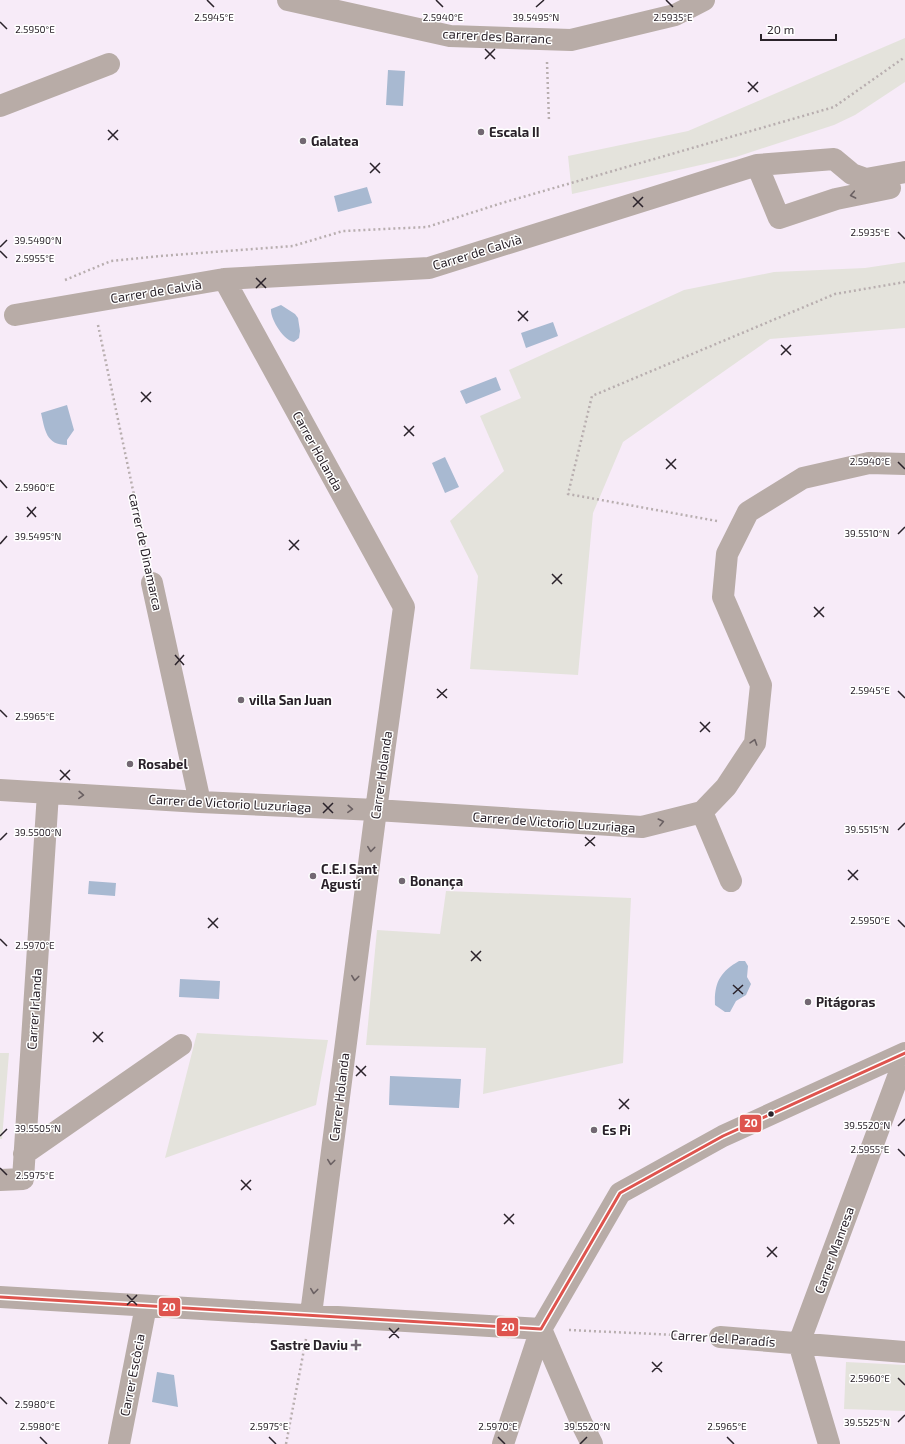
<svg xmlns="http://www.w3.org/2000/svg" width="905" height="1444" viewBox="0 0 905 1444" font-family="'Exo 2',sans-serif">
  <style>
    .green { fill: #e4e3dc }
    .water { fill: #a8b9d1 }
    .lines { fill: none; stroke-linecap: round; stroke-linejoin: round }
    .path { stroke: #b8aeaf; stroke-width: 2.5; stroke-dasharray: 2 3; stroke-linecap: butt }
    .minor { stroke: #b8aca7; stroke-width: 22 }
    .bus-1-casing { stroke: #fff; stroke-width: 6 }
    .bus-1 { stroke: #de544e; stroke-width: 3 }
    .oneway { stroke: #6a6062 }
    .ticks { fill: none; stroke: #2a222a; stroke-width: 1.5 }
    .poi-dot { fill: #726872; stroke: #fff; stroke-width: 1.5 }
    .bus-dot { fill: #2a222a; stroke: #fff; stroke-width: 1.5 }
    .labels { text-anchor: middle; stroke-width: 3; stroke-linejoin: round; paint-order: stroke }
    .street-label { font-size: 13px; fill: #2a222a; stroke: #fff }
    .poi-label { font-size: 13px; font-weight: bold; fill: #2a222a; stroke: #fff; text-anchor: start }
    .ticks-label { font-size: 10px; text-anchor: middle; fill: #2a222a; stroke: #fff; stroke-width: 3; stroke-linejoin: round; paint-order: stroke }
    .line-badge { stroke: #fff; stroke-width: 1.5 }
    .badge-label { font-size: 11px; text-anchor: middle; font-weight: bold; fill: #fff }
  </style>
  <rect width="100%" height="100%" fill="#f7ebf8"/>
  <path class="green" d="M905,38V82L855,115L834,125L736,157L572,194L568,156L688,131Z
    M905,262V328L770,339L623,442L593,513L578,675L470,669L478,576L450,521L504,471L480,416L521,398L509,370L684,290L774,272L865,268Z
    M446,891L631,898L623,1063L483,1094L486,1048L366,1045L377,930L440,934Z
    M197,1033L328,1040L316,1105L165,1158Z
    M0,1053H9L2,1139H0Z
    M846,1362L905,1365V1411L844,1409Z"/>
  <path class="water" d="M388,70L405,71L403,106L386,105Z
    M367,187L372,203L338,212L334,196Z
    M281,305L295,314L298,318L300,331L299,338L294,342C284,341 270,319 271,309Z
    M553,322L558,336L526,348L521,333Z
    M496,377L501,390L466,404L460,391Z
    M67,405L74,430L67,440V445C46,445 45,430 41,413Z
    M445,457L459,487L445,493L432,463Z
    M89,881L116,883L115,896L88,894Z
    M739,961H745L748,966L747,977L751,984L746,995L736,1001L730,1012H725L715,1005C714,983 720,972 739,961Z
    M180,979L220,981L219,999L179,997Z
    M390,1076L461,1079L459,1108L389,1105Z
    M157,1372L174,1375L178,1407L152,1402Z"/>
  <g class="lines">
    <path class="path" d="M547,62L549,121
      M65,280L111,261L161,256L293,246L343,231L427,227L502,203L834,107L905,57
      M98,325L148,561
      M717,521L568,494L592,396L835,294L905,282
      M569,1330L698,1336
      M286,1444L306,1339"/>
    <path class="minor" d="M288,0L450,36L571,40L675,15L704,0
      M0,106L109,64
      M757,165L779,218L836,199L890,188
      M224,279L404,607L376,810L311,1314
      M15,315L224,279L429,268L757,165L834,159L852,174L866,179L905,172
      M152,583L200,802
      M0,790L200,802L376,810L642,827L702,812L726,787L755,743L761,685L723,597L727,554L748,512L803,478L869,463L905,464
      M702,812L731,881
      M24,1154L181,1045
      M0,1180L23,1179L48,793
      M0,1297L541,1329L620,1193L723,1136L905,1053
      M541,1329L582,1424L592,1444
      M720,1337L905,1352
      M119,1444L146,1306
      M503,1444L541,1329
      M829,1444L799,1343L905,1058"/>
    <defs>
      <path id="bus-1" d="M0,1297L541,1329L620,1193L723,1136L905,1053"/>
    </defs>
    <use href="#bus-1" class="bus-1-casing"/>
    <use href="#bus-1" class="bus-1"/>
  </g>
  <defs><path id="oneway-chevron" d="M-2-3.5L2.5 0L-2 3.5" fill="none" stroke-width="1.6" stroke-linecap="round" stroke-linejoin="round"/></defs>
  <g class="oneway">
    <use href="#oneway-chevron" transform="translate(853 195) rotate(169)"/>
    <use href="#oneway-chevron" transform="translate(754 742) rotate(-72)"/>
    <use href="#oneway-chevron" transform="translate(81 795) rotate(3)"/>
    <use href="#oneway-chevron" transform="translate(350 809) rotate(3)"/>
    <use href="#oneway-chevron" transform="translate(661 822) rotate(-14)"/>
    <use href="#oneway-chevron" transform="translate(371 849) rotate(97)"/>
    <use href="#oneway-chevron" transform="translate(355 978) rotate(97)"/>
    <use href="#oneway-chevron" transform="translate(331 1162) rotate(97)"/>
    <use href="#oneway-chevron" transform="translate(314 1291) rotate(97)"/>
  </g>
  <path class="ticks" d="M207,0L214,7M436,0L443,7M666,0L673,7M536,7L544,0M0,22L7,29M485,49L495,59M485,59L495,49M748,82L758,92M748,92L758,82M108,130L118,140M108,140L118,130M370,163L380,173M370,173L380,163M633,197L643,207M633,207L643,197M898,232L905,239M0,247L7,240M0,251L7,258M256,278L266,288M256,288L266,278M518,311L528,321M518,321L528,311M781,345L791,355M781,355L791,345M141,392L151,402M141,402L151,392M404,426L414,436M404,436L414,426M666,459L676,469M898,462L905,469M666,469L676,459M0,480L7,488M27,507L36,517M27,517L36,507M898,534L905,527M289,540L299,550M0,544L7,536M289,550L299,540M552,574L562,584M552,584L562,574M814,607L824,617M814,617L824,607M175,655L184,665M175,665L184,655M437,689L447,698M898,691L905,698M437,698L447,689M0,710L7,717M700,722L710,732M700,732L710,722M60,770L70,780M60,780L70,770M323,803L333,813M323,813L333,803M898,830L905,823M585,837L595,846M0,840L7,833M585,846L595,837M848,870L858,880M848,880L858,870M208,918L218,928M898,920L905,927M208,928L218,918M0,939L7,946M471,951L481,961M471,961L481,951M733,985L743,994M733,994L743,985M93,1032L103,1042M93,1042L103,1032M356,1066L366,1076M356,1076L366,1066M619,1099L629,1109M619,1109L629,1099M898,1126L905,1119M0,1136L7,1129M898,1149L905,1156M0,1168L7,1175M241,1180L251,1190M241,1190L251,1180M504,1214L514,1224M504,1224L514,1214M767,1247L777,1257M767,1257L777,1247M127,1295L137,1305M127,1305L137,1295M389,1328L399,1338M389,1338L399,1328M652,1362L662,1372M652,1372L662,1362M898,1378L905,1385M0,1397L7,1404M898,1422L905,1415M40,1437L47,1444M269,1437L276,1444M498,1437L505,1444M727,1437L734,1444M580,1444L587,1437"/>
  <g class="poi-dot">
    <circle cx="481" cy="132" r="4"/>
    <circle cx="303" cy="141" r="4"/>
    <circle cx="241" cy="700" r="4"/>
    <circle cx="130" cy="764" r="4"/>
    <circle cx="313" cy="876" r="4"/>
    <circle cx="402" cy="881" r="4"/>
    <circle cx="808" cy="1002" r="4"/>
    <circle cx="594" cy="1130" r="4"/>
    <path d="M354 1339h4v4h4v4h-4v4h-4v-4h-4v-4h4z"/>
  </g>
  <circle class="bus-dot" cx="771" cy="1114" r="3.5"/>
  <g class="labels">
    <g class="street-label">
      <text transform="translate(497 36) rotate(3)" y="5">carrer des Barranc</text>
      <text transform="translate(477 252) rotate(-17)" y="5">Carrer de Calvià</text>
      <text transform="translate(156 291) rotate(-9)" y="5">Carrer de Calvià</text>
      <text transform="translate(318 451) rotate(61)" y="5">Carrer Holanda</text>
      <text transform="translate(146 552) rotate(78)" y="5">carrer de Dinamarca</text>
      <text transform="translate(381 775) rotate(-82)" y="5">Carrer Holanda</text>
      <text transform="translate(230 803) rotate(3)" y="5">Carrer de Victorio Luzuriaga</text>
      <text transform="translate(554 822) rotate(4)" y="5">Carrer de Victorio Luzuriaga</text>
      <text transform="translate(34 1009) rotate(-86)" y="5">Carrer Irlanda</text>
      <text transform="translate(339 1097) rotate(-83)" y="5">Carrer Holanda</text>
      <text transform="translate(834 1250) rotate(-70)" y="5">Carrer Manresa</text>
      <text transform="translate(723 1338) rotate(4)" y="5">Carrer del Paradís</text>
      <text transform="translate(132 1375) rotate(-79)" y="5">Carrer Escòcia</text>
    </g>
    <g class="poi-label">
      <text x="489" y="137">Escala II</text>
      <text x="311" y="146">Galatea</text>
      <text x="249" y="705">villa San Juan</text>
      <text x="138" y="769">Rosabel</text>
      <text x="321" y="874">C.E.I Sant<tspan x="321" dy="15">Agustí</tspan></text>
      <text x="410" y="886">Bonança</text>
      <text x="816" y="1007">Pitágoras</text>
      <text x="602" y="1135">Es Pi</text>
      <text x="348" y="1350" text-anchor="end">Sastre Daviu</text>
    </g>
  </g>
  <g class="ticks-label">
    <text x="214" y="21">2.5945°E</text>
    <text x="443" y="21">2.5940°E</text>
    <text x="536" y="21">39.5495°N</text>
    <text x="673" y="21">2.5935°E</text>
    <text x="35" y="33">2.5950°E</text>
    <text x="870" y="236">2.5935°E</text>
    <text x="38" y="244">39.5490°N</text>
    <text x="35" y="262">2.5955°E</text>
    <text x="870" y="465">2.5940°E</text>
    <text x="35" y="491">2.5960°E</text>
    <text x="867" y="537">39.5510°N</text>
    <text x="38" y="540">39.5495°N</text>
    <text x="870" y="694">2.5945°E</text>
    <text x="35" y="720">2.5965°E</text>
    <text x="867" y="833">39.5515°N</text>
    <text x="38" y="836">39.5500°N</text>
    <text x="870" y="924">2.5950°E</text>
    <text x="35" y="949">2.5970°E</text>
    <text x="867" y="1129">39.5520°N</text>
    <text x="38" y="1132">39.5505°N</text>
    <text x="870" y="1153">2.5955°E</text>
    <text x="35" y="1179">2.5975°E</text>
    <text x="870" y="1382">2.5960°E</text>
    <text x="35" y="1408">2.5980°E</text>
    <text x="867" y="1426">39.5525°N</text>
    <text x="40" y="1430">2.5980°E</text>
    <text x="269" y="1430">2.5975°E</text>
    <text x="498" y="1430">2.5970°E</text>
    <text x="587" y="1430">39.5520°N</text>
    <text x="727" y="1430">2.5965°E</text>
  </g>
  <g class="line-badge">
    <rect x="739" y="1114" width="23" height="19" rx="4" fill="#de544e"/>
    <rect x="158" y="1297" width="23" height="20" rx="4" fill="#de544e"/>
    <rect x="496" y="1317" width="23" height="20" rx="4" fill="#de544e"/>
  </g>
  <g class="badge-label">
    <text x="751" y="1127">20</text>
    <text x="169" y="1311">20</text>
    <text x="508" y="1331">20</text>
  </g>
  <path d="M761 34v6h75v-6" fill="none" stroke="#2a222a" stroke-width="2"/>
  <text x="767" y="34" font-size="12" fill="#2a222a" stroke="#ffffff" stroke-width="3" paint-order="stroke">20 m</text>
</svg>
